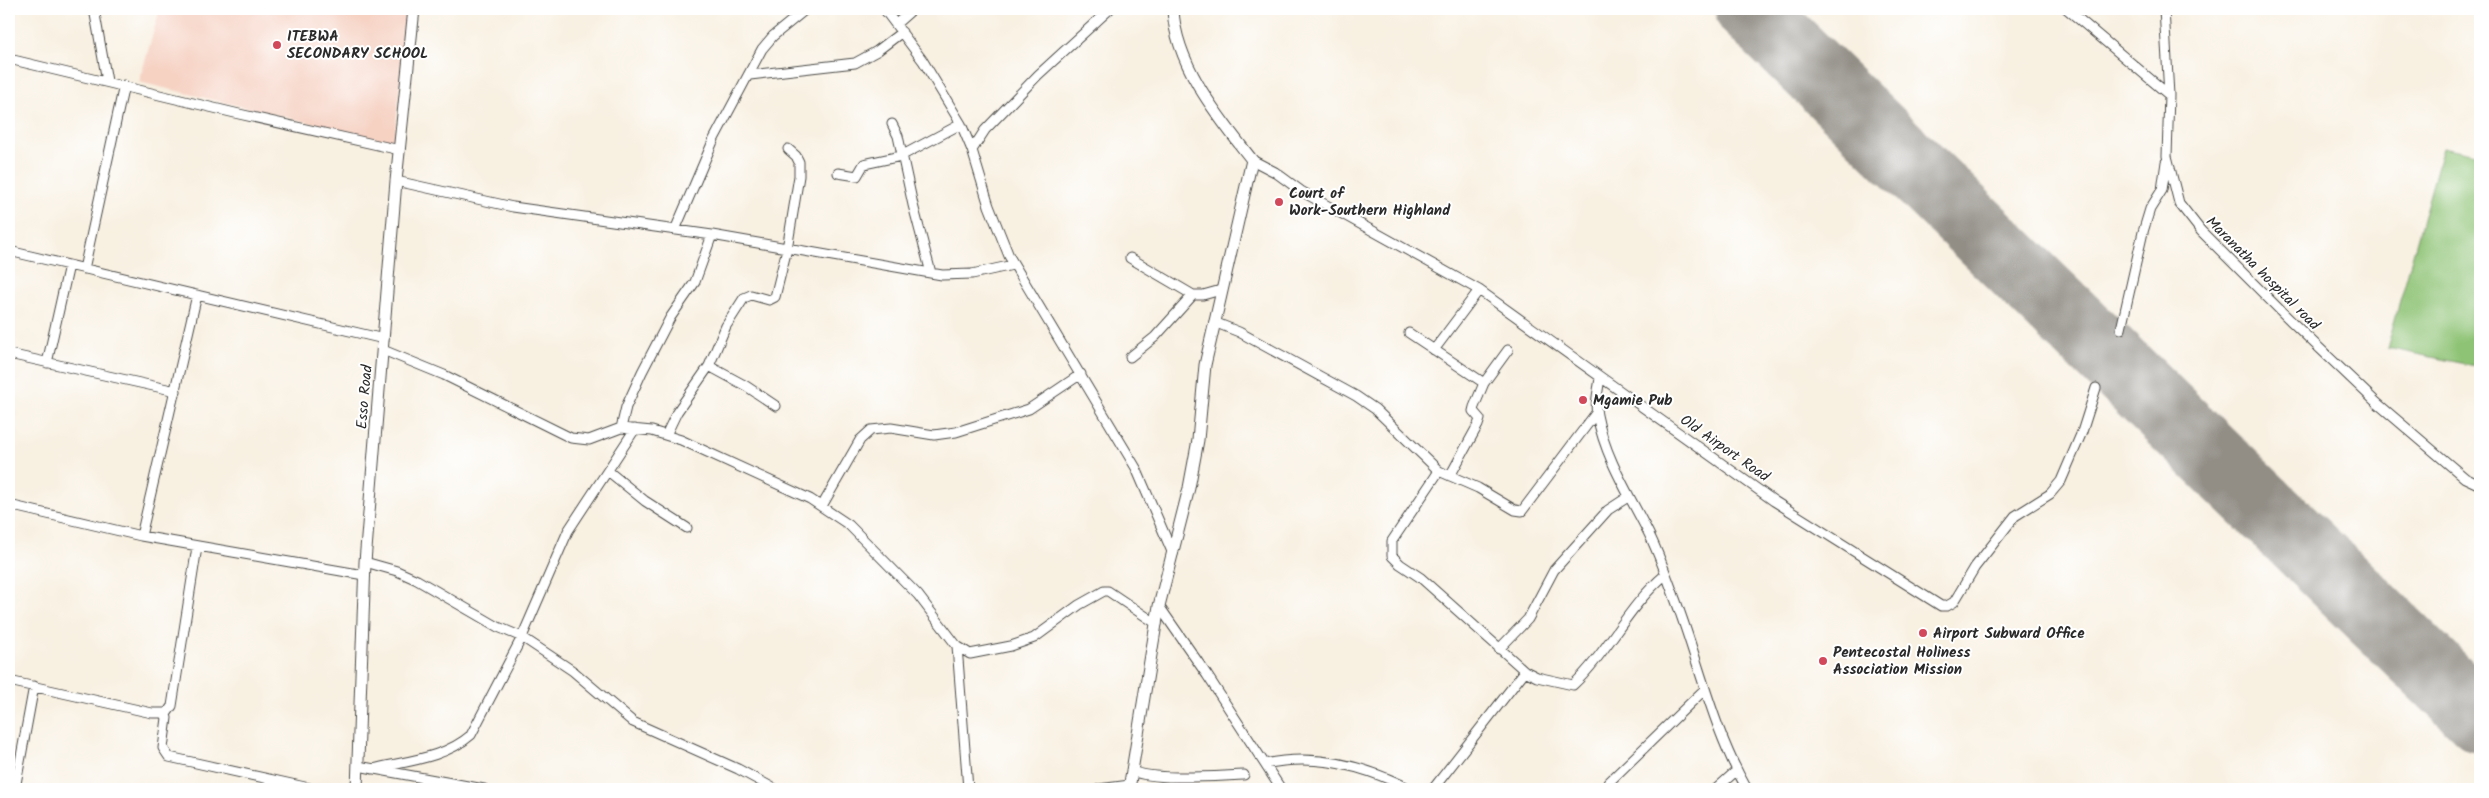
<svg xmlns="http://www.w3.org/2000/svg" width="2489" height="798" viewBox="0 0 2489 798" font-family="Kalam,sans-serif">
  <rect width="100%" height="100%" fill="#fff"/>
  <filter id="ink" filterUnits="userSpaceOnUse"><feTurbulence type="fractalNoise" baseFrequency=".02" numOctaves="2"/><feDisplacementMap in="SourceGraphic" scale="10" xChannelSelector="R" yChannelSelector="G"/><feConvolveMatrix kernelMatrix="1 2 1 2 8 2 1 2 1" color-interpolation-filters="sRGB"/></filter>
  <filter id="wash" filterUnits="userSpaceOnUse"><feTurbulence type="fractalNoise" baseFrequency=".0096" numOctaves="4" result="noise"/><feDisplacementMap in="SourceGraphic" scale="20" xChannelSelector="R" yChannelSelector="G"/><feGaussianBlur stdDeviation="1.12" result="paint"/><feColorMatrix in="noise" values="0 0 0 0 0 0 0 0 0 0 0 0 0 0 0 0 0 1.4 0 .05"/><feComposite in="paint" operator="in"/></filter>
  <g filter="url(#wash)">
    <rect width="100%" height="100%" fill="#f8f0e1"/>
    <!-- built -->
    <path fill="#f6d2c3" d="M 160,9 L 408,9 L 394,143 L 139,82 Z"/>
    <!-- grass -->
    <path fill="#8ec375" stroke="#5c7750" d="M 2443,147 L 2480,155 L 2480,367 L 2387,348 Z"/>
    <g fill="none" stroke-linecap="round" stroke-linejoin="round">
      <!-- runway -->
      <path stroke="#928e86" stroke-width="70" d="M 1750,9 L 2480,717"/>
    </g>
  </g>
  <g filter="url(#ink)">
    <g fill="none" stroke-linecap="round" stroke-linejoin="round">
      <!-- minor casing -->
      <g stroke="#4a4946" stroke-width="11">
        <path id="minor" d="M 94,9 L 107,81
          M 884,9 L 923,61 L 961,124 L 972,150 L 989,206 L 1009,256 L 1136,468 L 1173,554
          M 2067,9 L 2169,95
          M 2164,9 L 2169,95 L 2167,156 L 2179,203 L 2201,231 L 2292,322 L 2377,403 L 2465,478 L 2480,485
          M 896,24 L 913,9
          M 9,59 L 239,114 L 400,150
          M 750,75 L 855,63 L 877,51 L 902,32
          M 892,124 L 898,136 L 913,205 L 931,273
          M 972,150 L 985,130 L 1038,75 L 1110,9
          M 1252,160 L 1275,172 L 1301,191 L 1479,290 L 1774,501 L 1941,606 L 1947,606 L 1954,602 L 1975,567 L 2015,516 L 2050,494 L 2061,481 L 2082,432 L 2096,388
          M 838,173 L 857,176 L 864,164 L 901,156 L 961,124
          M 396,181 L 513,207 L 712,235 L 942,275 L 972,274 L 1013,265
          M 675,230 L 714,139 L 762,49 L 773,36 L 806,9
          M 9,251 L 384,339
          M 1130,258 L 1193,295 L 1203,295 L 1221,290
          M 84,269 L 124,85
          M 1214,322 L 1239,332 L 1356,396 L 1375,409 L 1439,471 L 1392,541 L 1392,556 L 1400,564 L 1421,578 L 1525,671 L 1537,677 L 1573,685 C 1608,652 1628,606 1665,575
          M 2121,329 L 2143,232 L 2150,209 L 2162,190 L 2166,162
          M 1409,333 L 1484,383
          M 383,350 L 444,375 L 571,438 L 589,440 L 621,428 L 652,431 L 681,440 L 810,499 L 849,525 L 918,595 L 957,646 L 970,654 L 1011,646 L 1034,638 L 1079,605 L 1104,591 L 1108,591 L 1157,624
          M 1434,350 L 1479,290
          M 9,354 L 176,391
          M 1130,357 L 1155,337 L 1193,295
          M 47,363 L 69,265
          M 709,366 L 746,386 L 776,406
          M 1600,377 C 1599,389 1594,404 1597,415 C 1605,457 1628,493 1647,530 C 1659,553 1668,580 1677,604 C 1700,666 1714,732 1747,789
          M 621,428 L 626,407 L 642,372 L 670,318 L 695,282 L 712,235
          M 666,435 L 677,412 L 709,366 L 726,326 L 744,298 L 751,295 L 769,300 L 775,297 L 787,249 L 799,176 L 799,162 L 796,156 L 788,149
          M 608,471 L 645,501 L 687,528
          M 1439,471 L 1478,488 L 1515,510 L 1522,511 L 1596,413
          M 1450,476 L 1478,425 L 1480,419 L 1473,411 L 1474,407 L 1484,383 L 1508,350
          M 9,505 L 141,536 L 364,575
          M 822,506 L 860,440 L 871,430 L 891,428 L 934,435 L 956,432 L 1029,409 L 1081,374
          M 141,536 L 197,295
          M 365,562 L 397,571 L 417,580 L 498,627 L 522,637 L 573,671 L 633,722 L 738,769 L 775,789
          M 1159,606 L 1207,675 L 1281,789
          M 957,646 L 968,789
          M 1499,649 L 1528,619 L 1554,570 L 1608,510 L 1628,497
          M 9,681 L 152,713 L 167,713 L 172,706 L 197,547
          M 165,714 L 167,718 L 163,748 L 169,757 L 314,789
          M 1265,764 C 1316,753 1365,766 1410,789
          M 358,766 L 484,789
          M 373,769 C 407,761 445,758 471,735 L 522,637 L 568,531 L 635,429
          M 1132,771 C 1156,781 1216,776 1244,775
          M 1608,783 L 1705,689
          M 15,789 L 34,686
          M 348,789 L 357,784
          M 1099,789 L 1130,785
          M 1433,789 L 1525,671
          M 1716,789 L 1736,771"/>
      </g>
      <!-- tertiary casing -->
      <g stroke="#4a4946" stroke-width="13">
        <path id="tertiary" d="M 357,789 L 365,562 L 396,181 L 414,9
          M 1129,789 L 1159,606 L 1189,488 L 1198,440 L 1205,365 L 1252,160 C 1220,119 1175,65 1173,9"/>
      </g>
      <!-- minor -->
      <use href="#minor" stroke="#fff" stroke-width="9"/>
      <!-- tertiary -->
      <use href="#tertiary" stroke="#fff" stroke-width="11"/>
    </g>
  </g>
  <!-- markers -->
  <g fill="#d1495b" stroke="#fff" stroke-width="2">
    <circle cx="277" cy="45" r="5"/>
    <circle cx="1279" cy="202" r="5"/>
    <circle cx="1583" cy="400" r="5"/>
    <circle cx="1923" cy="633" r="5"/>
    <circle cx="1823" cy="661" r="5"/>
  </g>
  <g text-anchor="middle" stroke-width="4" stroke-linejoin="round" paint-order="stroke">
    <!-- poi labels -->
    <g font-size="15" font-weight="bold" fill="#2b2b2b" stroke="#fff" text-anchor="start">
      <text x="287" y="41">ITEBWA<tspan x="287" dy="17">SECONDARY SCHOOL</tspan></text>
      <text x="1289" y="198">Court of<tspan x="1289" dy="17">Work-Southern Highland</tspan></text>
      <text x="1593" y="405">Mgamie Pub</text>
      <text x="1933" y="638">Airport Subward Office</text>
      <text x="1833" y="657">Pentecostal Holiness<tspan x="1833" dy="17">Association Mission</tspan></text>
    </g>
    <!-- street labels -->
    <g font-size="15" fill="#2b2b2b" stroke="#fff">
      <text transform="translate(2263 273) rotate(45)" y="5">Maranatha hospital road</text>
      <text transform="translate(364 397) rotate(-85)" y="5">Esso Road</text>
      <text transform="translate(1725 448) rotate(35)" y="5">Old Airport Road</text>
    </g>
  </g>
  <!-- margin -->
  <rect width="2489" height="798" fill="none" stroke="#fff" stroke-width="30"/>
</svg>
